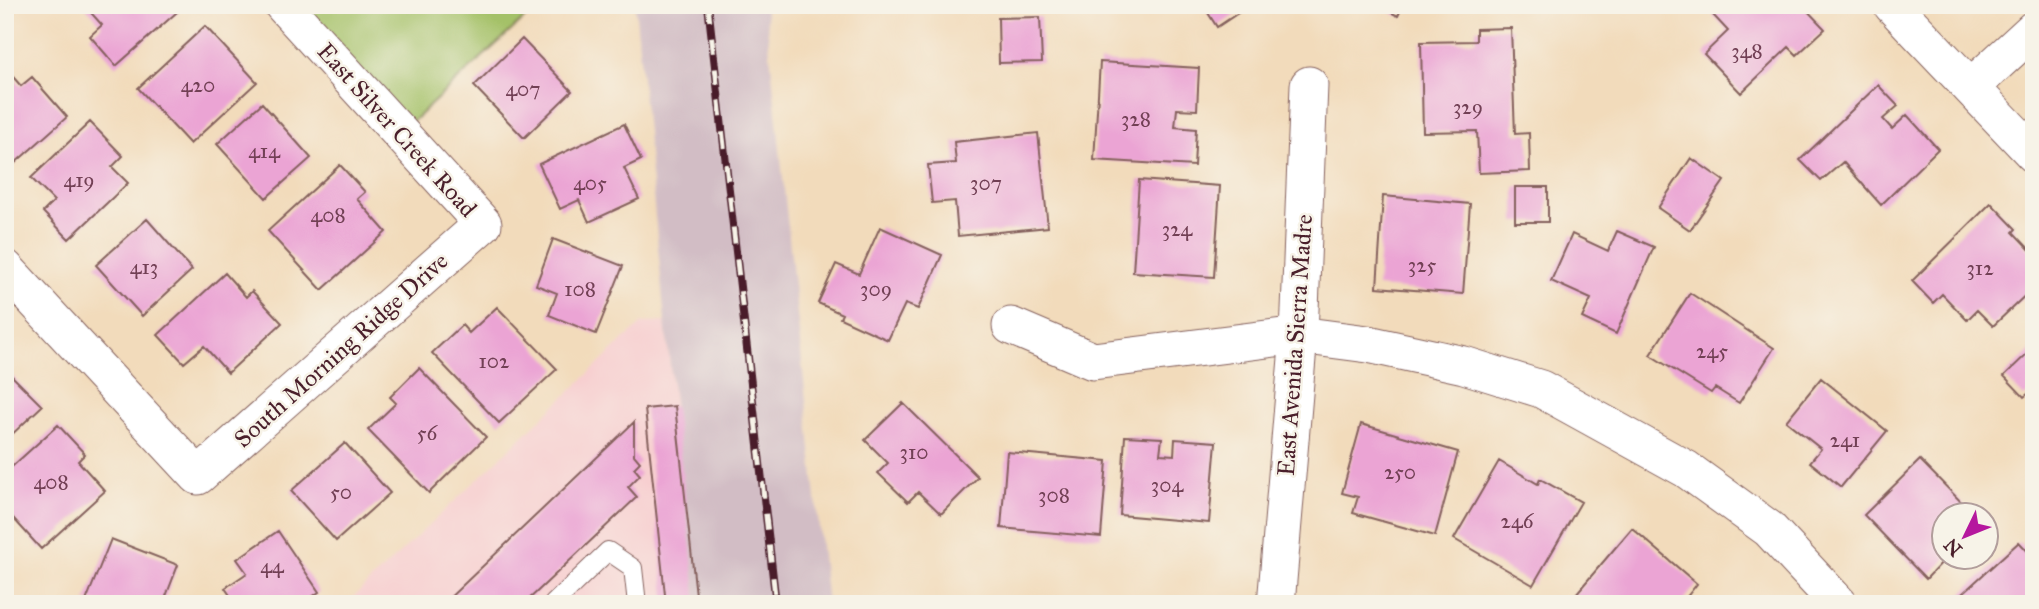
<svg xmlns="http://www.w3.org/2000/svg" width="2039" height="609" viewBox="0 0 2039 609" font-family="'IM FELL Great Primer',serif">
  <rect width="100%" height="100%" fill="#f7f3e8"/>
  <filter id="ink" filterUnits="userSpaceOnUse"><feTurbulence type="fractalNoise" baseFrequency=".0143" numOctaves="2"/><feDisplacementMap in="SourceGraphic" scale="14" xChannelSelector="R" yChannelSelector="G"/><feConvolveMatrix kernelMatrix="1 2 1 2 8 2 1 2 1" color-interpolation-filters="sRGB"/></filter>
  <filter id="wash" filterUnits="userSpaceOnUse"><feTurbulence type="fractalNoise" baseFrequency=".00686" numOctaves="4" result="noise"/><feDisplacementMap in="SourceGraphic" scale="28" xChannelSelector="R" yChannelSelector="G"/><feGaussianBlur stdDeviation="1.57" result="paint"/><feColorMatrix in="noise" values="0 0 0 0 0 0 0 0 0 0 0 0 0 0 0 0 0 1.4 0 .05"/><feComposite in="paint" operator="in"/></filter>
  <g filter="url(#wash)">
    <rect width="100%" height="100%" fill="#f2dbbb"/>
    <!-- built -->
    <path fill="#f7cfd0" d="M 665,322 L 697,604 L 346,604 L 642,323 Z"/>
    <!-- industrial -->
    <path fill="#d2bdc5" d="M 635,5 L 765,5 L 827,604 L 697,604 L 665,321 Z"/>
    <!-- green -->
    <path fill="#a4c168" stroke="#77704a" stroke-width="2" d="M 283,5 L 539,5 L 401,132 Z"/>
    <g id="blocks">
      <!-- building -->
      <path fill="#eba4d4" d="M 84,5 L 185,5 L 116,66 L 90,36 L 102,25 Z
        M 1203,5 L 1250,5 L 1217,27 Z
        M 1377,5 L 1403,5 L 1398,16 Z
        M 1724,5 L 1802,5 L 1825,29 L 1797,55 L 1789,47 L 1741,93 L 1704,54 L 1728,31 L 1713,15 Z
        M 1040,17 L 1042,62 L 999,63 L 998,18 Z
        M 205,26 L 257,82 L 190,144 L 138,88 Z
        M 1511,28 L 1515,134 L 1529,133 L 1530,171 L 1479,173 L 1477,131 L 1423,132 L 1421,42 L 1476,41 L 1476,29 Z
        M 522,39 L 572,91 L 524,138 L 474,86 Z
        M 1100,62 L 1199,68 L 1197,110 L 1177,109 L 1175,127 L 1196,129 L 1194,166 L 1094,160 Z
        M 7,70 L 21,86 L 32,77 L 67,117 L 5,172 Z
        M 1878,85 L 1898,106 L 1883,119 L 1892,129 L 1907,115 L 1938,149 L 1881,205 L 1843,162 L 1821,181 L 1800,160 Z
        M 262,103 L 311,158 L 266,198 L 217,144 Z
        M 90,122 L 123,156 L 112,167 L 128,183 L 69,239 L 43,212 L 54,201 L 31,178 Z
        M 624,124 L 641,160 L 624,168 L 639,199 L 589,222 L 579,200 L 560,209 L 539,164 Z
        M 1038,133 L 1048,227 L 958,236 L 955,201 L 932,203 L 928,165 L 956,163 L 954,142 Z
        M 1691,158 L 1724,181 L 1690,230 L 1658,208 Z
        M 340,165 L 365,192 L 357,199 L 386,232 L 322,290 L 268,231 Z
        M 1139,180 L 1220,186 L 1214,277 L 1133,272 Z
        M 1515,187 L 1548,187 L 1548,222 L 1515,222 Z
        M 1383,196 L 1470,204 L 1463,294 L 1377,287 Z
        M 1991,203 L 2016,229 L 2013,232 L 2034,254 L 2034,287 L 1993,326 L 1977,310 L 1967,320 L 1942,294 L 1933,303 L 1912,281 Z
        M 147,219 L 192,270 L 142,316 L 96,265 Z
        M 880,227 L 942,255 L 918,309 L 905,304 L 888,340 L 840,318 L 842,314 L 818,303 L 836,264 L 859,274 Z
        M 1617,231 L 1654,247 L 1616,334 L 1582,318 L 1591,299 L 1551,281 L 1572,234 L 1608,251 Z
        M 553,239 L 623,266 L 596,334 L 549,315 L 557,293 L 536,285 Z
        M 225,273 L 246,297 L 252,291 L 282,323 L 228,373 L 204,346 L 184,363 L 158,335 Z
        M 1690,293 L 1774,348 L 1739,403 L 1715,388 L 1711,393 L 1650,355 Z
        M 497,307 L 557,369 L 499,423 L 432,353 L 462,325 L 469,333 Z
        M 2034,347 L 2034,389 L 2024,397 L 2004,376 Z
        M 419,368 L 486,437 L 429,493 L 368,430 L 396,403 L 390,397 Z
        M 8,372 L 42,406 L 5,441 L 5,375 Z
        M 1821,378 L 1887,431 L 1841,487 L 1810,462 L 1821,449 L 1786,421 Z
        M 903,403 L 978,477 L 941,514 L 918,492 L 908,502 L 878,473 L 888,463 L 865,440 Z
        M 675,406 L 697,604 L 666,604 L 645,409 Z
        M 634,422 L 634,455 L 640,462 L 634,468 L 640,475 L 628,487 L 637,497 L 524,604 L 443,604 Z
        M 1361,424 L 1458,452 L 1435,536 L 1353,513 L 1358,497 L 1342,493 Z
        M 58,425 L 85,454 L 78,461 L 105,491 L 41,549 L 5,509 L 5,473 Z
        M 1125,436 L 1162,438 L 1160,454 L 1174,455 L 1175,439 L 1216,442 L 1209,523 L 1120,515 Z
        M 345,443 L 390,493 L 336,541 L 291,491 Z
        M 1007,452 L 1107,461 L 1101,537 L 1001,528 Z
        M 1920,460 L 1973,514 L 1944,514 L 1944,556 L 1948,556 L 1926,579 L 1864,515 Z
        M 1499,461 L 1538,484 L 1540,479 L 1581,502 L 1533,585 L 1454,539 Z
        M 1632,528 L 1697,584 L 1681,604 L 1573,604 L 1570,601 Z
        M 278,531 L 319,592 L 302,604 L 236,604 L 225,588 L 247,573 L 237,559 Z
        M 111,539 L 178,565 L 163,604 L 86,601 Z
        M 2019,542 L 2034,558 L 2034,604 L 1951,604 Z"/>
    </g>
  </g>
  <g filter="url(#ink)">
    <use href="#blocks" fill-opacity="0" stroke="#85615d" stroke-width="2"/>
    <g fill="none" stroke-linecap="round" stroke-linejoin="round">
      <!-- service casing -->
      <g stroke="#85615d" stroke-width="20">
        <path id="service" d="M 553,604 L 608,551 L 633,568 L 637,604"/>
      </g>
      <!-- minor casing -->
      <g stroke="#85615d" stroke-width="39">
        <path id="minor" d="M 1892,5 L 2034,154
          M 1971,87 L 2034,29
          M 5,268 L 198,476 L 483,224 L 283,5
          M 1011,326 L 1093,361 L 1299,335 L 1368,344 L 1464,365 L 1541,389 L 1686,469 L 1769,529 L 1839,604
          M 1276,604 L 1299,335 L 1309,85"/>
      </g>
      <!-- service -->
      <use href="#service" stroke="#fff" stroke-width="18"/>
      <!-- minor -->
      <use href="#minor" stroke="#fff" stroke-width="37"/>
      <!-- rail casing -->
      <g stroke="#4a1f2b" stroke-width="8">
        <path id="rail" d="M 708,5 L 776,604"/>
      </g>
      <!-- rail -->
      <use href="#rail" stroke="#f7f3e8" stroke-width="5" stroke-dasharray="16" stroke-linecap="butt"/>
    </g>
  </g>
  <g text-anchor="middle" stroke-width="5" stroke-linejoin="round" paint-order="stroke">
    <!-- number labels -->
    <g font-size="21" fill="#724055">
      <text x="1747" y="58">348</text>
      <text x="198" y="92">420</text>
      <text x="523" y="96">407</text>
      <text x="1468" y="114">329</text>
      <text x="1136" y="126">328</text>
      <text x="264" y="158">414</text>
      <text x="79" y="187">419</text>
      <text x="590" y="190">405</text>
      <text x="986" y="190">307</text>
      <text x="328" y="222">408</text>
      <text x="1177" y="236">324</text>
      <text x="1422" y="272">325</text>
      <text x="144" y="274">413</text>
      <text x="1980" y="275">312</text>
      <text x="580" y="296">108</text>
      <text x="876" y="296">309</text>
      <text x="1712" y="358">245</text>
      <text x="494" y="368">102</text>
      <text x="427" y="440">56</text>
      <text x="1845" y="447">241</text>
      <text x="914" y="459">310</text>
      <text x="1400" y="479">250</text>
      <text x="51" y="489">408</text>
      <text x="1167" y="492">304</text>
      <text x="341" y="499">50</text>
      <text x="1054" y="502">308</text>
      <text x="1517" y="528">246</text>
      <text x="272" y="573">44</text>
    </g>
    <!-- street labels -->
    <g font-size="24" fill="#4a1f2b" stroke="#f7f3e8">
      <text transform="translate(397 130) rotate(48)" y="8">East Silver Creek Road</text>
      <text transform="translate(1295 345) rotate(-86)" y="8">East Avenida Sierra Madre</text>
      <text transform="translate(341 350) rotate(-42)" y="8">South Morning Ridge Drive</text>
    </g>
  </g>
  <!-- margin -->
  <rect width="2039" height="609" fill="none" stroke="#f7f3e8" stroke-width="28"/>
  <!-- north arrow -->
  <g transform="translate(1965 536) rotate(227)"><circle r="33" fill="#f7f3e8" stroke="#b29e9c" stroke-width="2"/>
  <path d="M0-5L12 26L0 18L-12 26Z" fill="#b5179e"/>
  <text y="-10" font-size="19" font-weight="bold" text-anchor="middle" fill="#4a1f2b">N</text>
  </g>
</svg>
